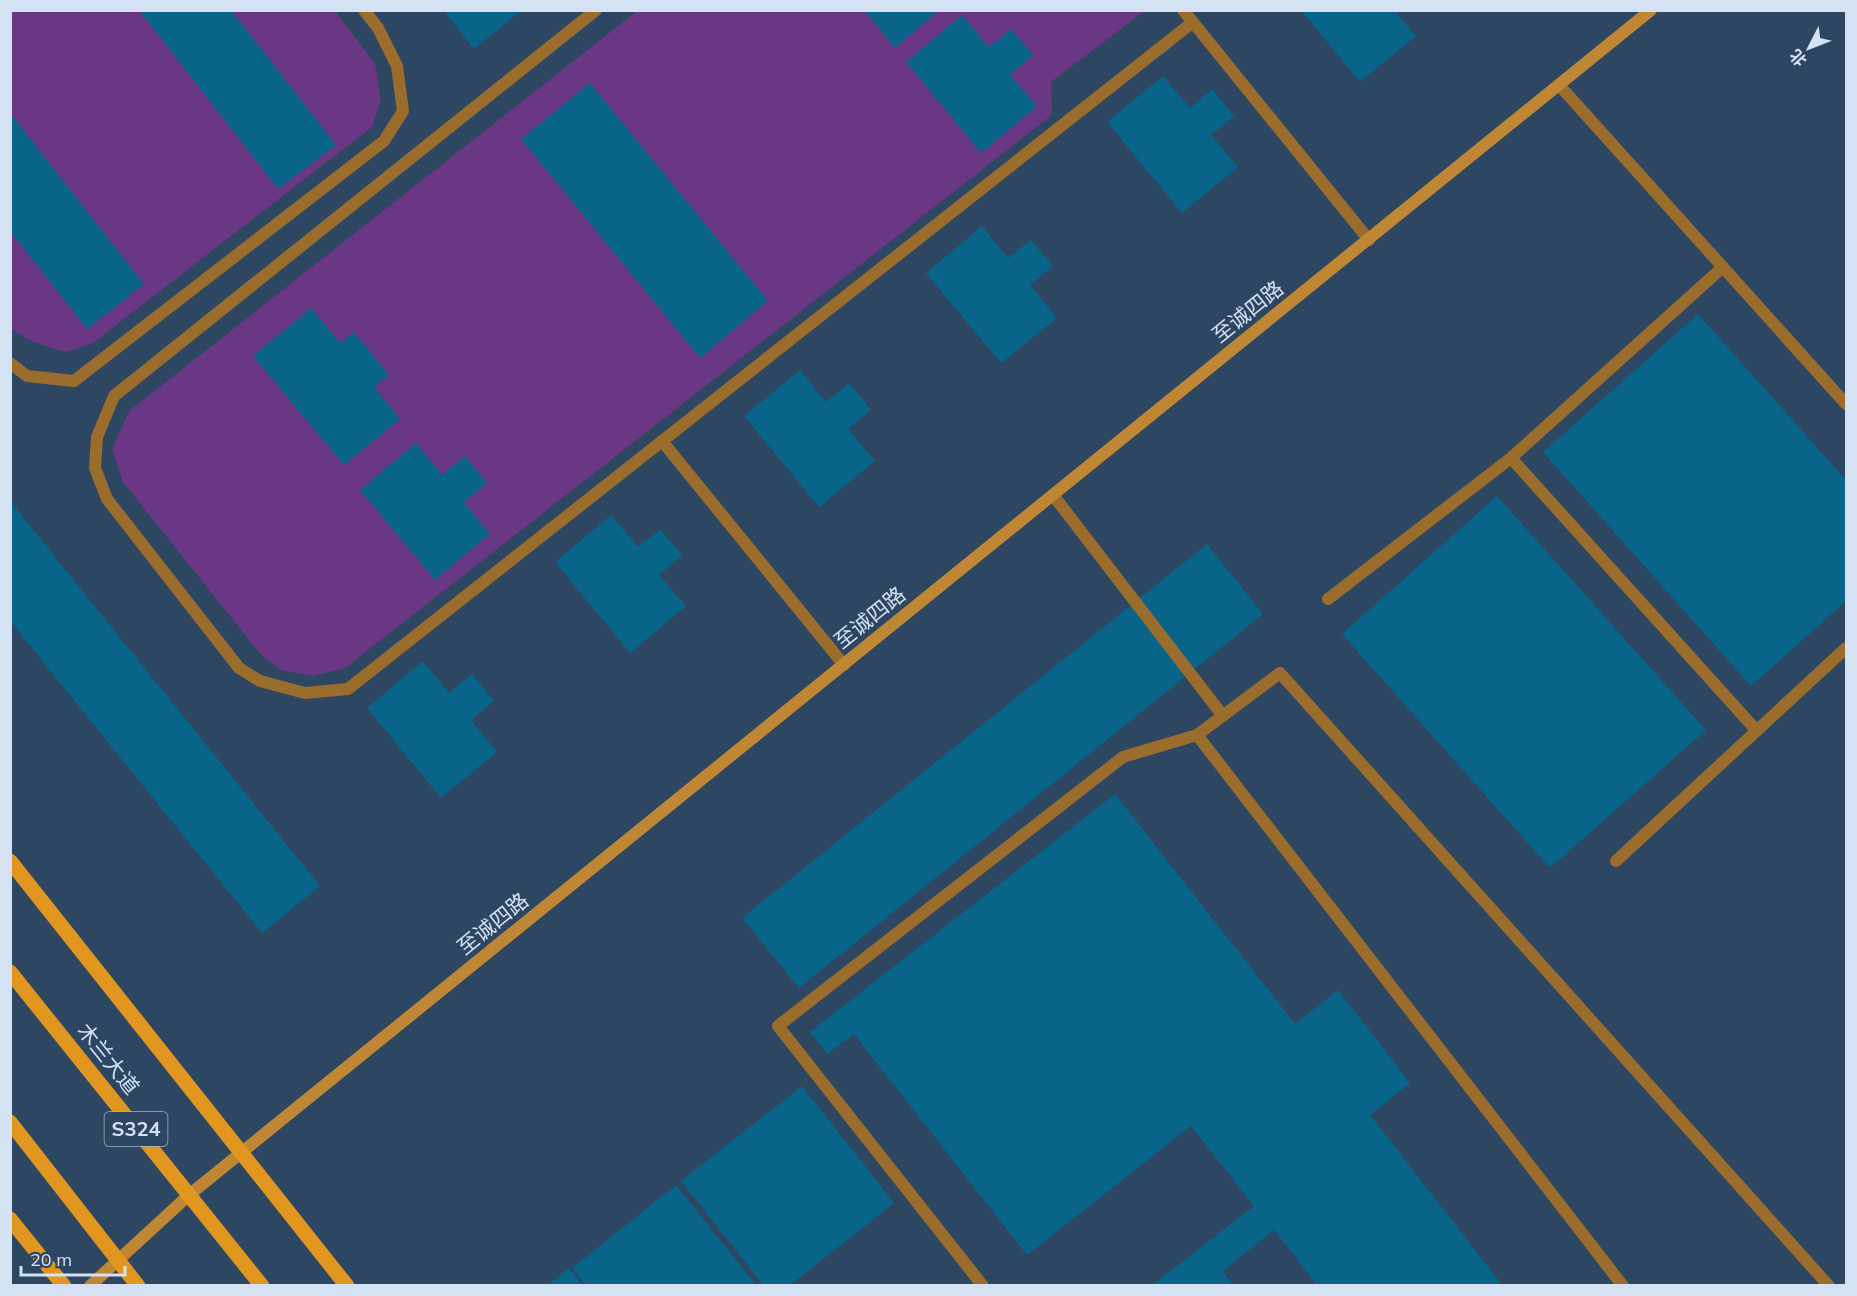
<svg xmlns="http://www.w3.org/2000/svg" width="1857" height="1296" viewBox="0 0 1857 1296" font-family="Mulish,'Noto Sans SC',sans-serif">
  <rect width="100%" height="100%" fill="#2d4662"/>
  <!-- green -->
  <path fill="#693783" d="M 10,11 L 335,11 L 375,64 L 381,100 L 372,127 L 93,343 L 66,352 L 33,342 L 11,329 Z
    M 637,11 L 1145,11 L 1051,82 L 1052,115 L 345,668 L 313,676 L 281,670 L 262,656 L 123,482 L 112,449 L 129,411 Z"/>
  <!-- building -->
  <path fill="#086488" d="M 139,10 L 231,10 L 336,145 L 278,189 Z
    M 443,10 L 522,10 L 474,49 Z
    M 864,10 L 939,10 L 895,48 Z
    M 1301,10 L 1394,10 L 1416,36 L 1360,82 Z
    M 962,15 L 989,47 L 1011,29 L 1033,55 L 1010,75 L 1037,106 L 981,153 L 906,62 Z
    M 1163,76 L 1190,108 L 1212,89 L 1234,116 L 1211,135 L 1238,167 L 1182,213 L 1107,122 Z
    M 590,83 L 768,301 L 700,358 L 521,139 Z
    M 10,113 L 144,284 L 87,329 L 10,231 Z
    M 982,226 L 1008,258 L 1031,240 L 1053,266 L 1030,285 L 1057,318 L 1001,363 L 926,273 Z
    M 311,308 L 340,343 L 354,332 L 389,375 L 374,387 L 400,419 L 344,465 L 253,356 Z
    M 1698,314 L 1846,480 L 1846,601 L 1751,686 L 1543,452 Z
    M 800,370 L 826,402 L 849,383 L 871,410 L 848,429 L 875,461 L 819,507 L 744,416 Z
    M 416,443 L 442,475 L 465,456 L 487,483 L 464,502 L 490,534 L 435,580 L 360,490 Z
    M 1497,496 L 1706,730 L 1550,868 L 1342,634 Z
    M 10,501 L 320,886 L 262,933 L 10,621 Z
    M 611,515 L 638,547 L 660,529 L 682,555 L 659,575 L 686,606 L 630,653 L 555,562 Z
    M 1207,544 L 1263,614 L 799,988 L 742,918 Z
    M 423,661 L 449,693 L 472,674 L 494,701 L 471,720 L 497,752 L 441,798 L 367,708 Z
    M 1115,794 L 1295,1024 L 1338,990 L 1410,1083 L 1370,1115 L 1503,1286 L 1318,1286 L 1274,1230 L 1223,1271 L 1234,1286 L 1151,1286 L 1254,1206 L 1191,1126 L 1027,1255 L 854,1034 L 827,1054 L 810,1032 Z
    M 802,1086 L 894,1203 L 789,1286 L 764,1286 L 681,1181 Z
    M 676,1185 L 757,1286 L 586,1286 L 572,1268 Z
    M 569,1268 L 583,1286 L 547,1286 Z"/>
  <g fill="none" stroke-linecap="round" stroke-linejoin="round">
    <!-- service -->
    <path stroke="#9a6d2d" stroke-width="12" d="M 596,10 L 114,396 L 97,437 L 95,468 L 107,499 L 239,668 L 260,681 L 305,693 L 348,689 L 1193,22
      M 1183,10 L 1369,240
      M 1559,85 L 1846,404
      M 1723,267 L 1511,458 L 1757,731
      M 10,363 L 27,376 L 74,381 L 384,141 L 403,111 L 397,66 L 378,28 L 364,10
      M 662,441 L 844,665
      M 1053,495 L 1223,716
      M 1328,599 L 1511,458
      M 1197,735 L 1623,1286
      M 1616,861 L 1846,648
      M 983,1286 L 778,1026 L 1123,757 L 1197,735 L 1280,673 L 1829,1286"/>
    <!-- secondary -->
    <path stroke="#bf8634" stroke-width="12" d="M 90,1286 L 189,1195 L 1651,10"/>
    <!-- primary -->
    <path stroke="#e0961f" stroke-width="15" d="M 10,861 L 347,1286
      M 10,972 L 262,1286
      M 10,1122 L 138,1286
      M 10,1219 L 64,1286"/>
  </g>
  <g text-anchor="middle" stroke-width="6" stroke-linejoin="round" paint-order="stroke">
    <!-- shield labels -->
    <rect fill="#2d4662" stroke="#a2b3c8" stroke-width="1.5" x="104.5" y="1112" width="63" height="34" rx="4.5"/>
    <g font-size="20" font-weight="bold" fill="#d4e2f4">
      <text x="136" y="1136">S324</text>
    </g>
    <!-- street labels -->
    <g font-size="21" fill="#d4e2f4" stroke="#2d4662">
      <text transform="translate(1248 312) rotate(-39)" y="7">至诚四路</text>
      <text transform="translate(870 618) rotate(-39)" y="7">至诚四路</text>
      <text transform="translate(493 924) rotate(-39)" y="7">至诚四路</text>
      <text transform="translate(108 1059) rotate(51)" y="7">木兰大道</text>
    </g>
  </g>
  <!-- border -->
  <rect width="1857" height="1296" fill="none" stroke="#d4e2f4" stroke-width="24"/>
  <!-- north arrow -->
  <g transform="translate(1809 48) rotate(228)" stroke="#2d4662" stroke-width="4.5" paint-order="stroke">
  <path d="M0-4.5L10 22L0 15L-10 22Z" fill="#d4e2f4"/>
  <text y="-9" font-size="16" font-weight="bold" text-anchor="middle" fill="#d4e2f4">北</text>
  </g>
  <!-- scale -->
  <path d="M21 1266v9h104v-9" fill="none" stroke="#d4e2f4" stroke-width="3"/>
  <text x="30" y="1266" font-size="18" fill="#d4e2f4" stroke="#2d4662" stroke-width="4.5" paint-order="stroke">20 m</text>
</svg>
